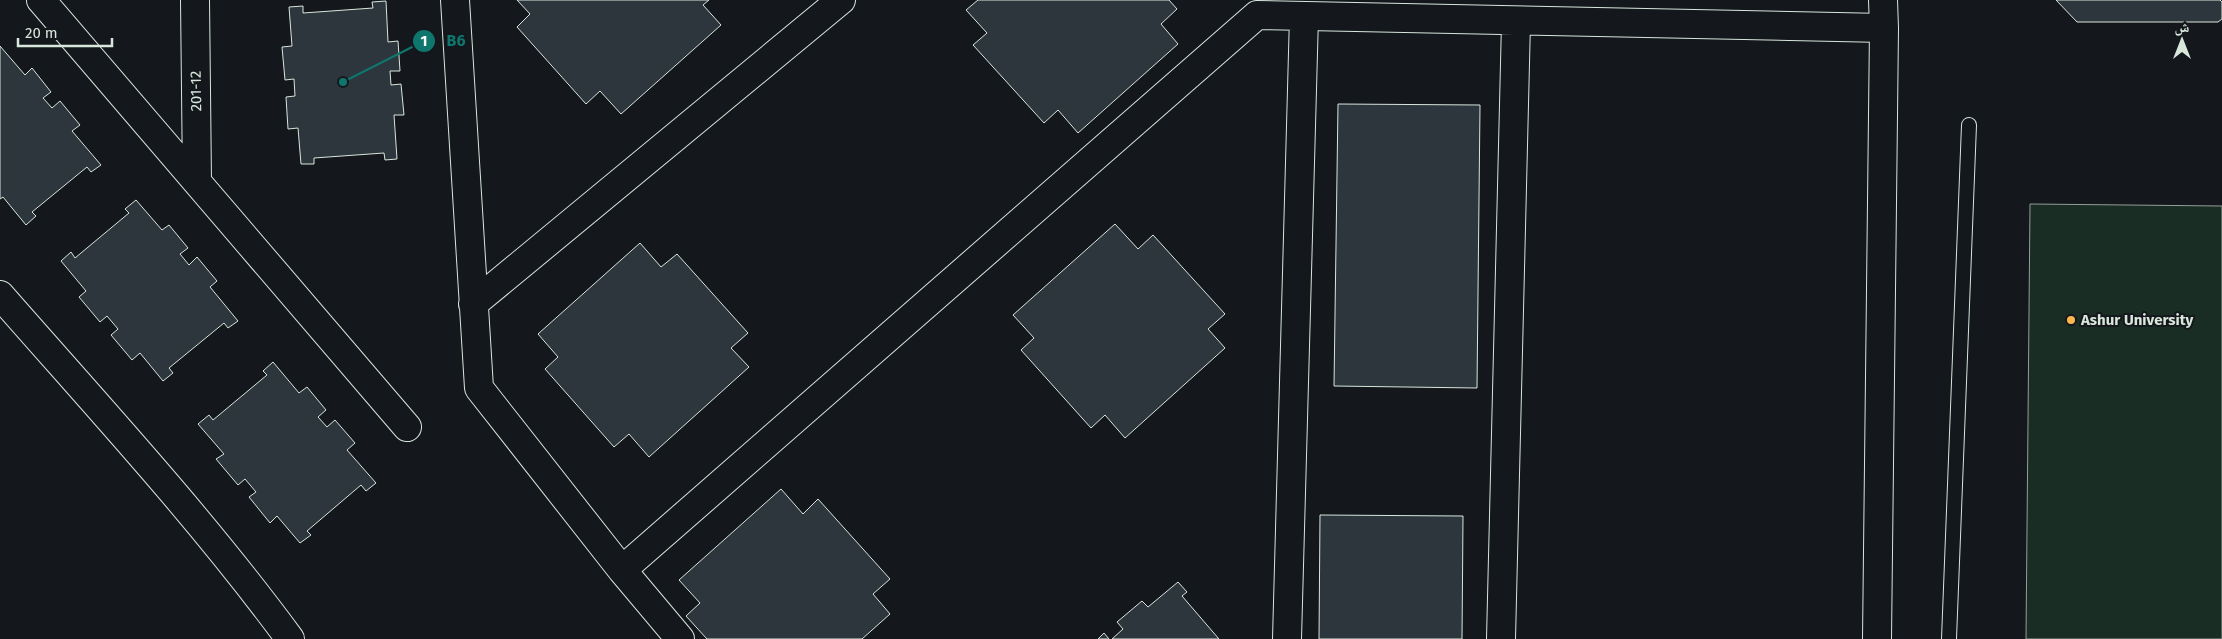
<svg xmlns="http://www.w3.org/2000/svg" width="2222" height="639" viewBox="0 0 2222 639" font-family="'Fira Sans','Noto Naskh Arabic',sans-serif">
  <rect width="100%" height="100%" fill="#14181c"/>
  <!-- pitch -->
  <path fill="#1a2d24" stroke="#939e99" d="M 2030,204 L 2222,206 L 2222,639 L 2026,639 Z"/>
  <!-- building -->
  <path fill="#2c363c" stroke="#d8e6dc" d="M 517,0 L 709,0 L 703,5 L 721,25 L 621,114 L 600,91 L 586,104 L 517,27 L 530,14 Z
    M 978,0 L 1169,0 L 1177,9 L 1161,24 L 1178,44 L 1078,133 L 1058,110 L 1044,123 L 973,45 L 987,33 L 966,10 Z
    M 2056,0 L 2220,0 L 2222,2 L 2222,19 L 2218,22 L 2077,22 Z
    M 386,1 L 388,42 L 398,41 L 400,71 L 390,71 L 391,85 L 401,84 L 404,115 L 394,115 L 397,159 L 385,160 L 384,153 L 314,158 L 314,164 L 301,164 L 298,128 L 288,129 L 286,97 L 295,96 L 294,79 L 285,80 L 282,47 L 292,46 L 289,7 L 303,6 L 303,13 L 373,8 L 372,2 Z
    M 0,46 L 25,75 L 32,68 L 51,92 L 43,98 L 52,108 L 60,101 L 80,125 L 72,131 L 101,165 L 91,172 L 87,167 L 32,212 L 36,216 L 26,225 L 3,197 L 0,199 Z
    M 1338,104 L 1480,105 L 1477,388 L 1334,386 Z
    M 136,200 L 162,230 L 169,225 L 188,248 L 180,254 L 189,265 L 197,257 L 217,281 L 210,287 L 238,321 L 228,328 L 224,323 L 169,368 L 173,373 L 163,381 L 140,353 L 132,360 L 111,335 L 118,329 L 107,316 L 100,322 L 79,297 L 86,291 L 61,261 L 71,252 L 75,258 L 129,213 L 125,209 Z
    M 1115,224 L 1138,249 L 1153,235 L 1225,314 L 1208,329 L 1225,348 L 1125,438 L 1105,415 L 1091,428 L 1021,350 L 1034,338 L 1013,315 Z
    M 640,243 L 661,267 L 677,254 L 748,333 L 731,348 L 749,367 L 649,457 L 629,434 L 614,447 L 545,369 L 558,357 L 538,334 Z
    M 273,362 L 299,393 L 307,387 L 326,410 L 318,417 L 327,427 L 335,420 L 355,443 L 347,450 L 376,483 L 366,491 L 361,485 L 307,531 L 311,535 L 300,543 L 277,516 L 270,523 L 249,497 L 256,492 L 245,479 L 238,485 L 216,459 L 224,454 L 198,424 L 209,415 L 213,420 L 267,375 L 263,371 Z
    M 781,489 L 803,514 L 818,499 L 890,579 L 873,594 L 890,614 L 862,639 L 707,639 L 686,616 L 700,603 L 679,580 Z
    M 1320,515 L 1463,516 L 1462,639 L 1319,639 Z
    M 1178,582 L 1187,592 L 1182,596 L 1219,639 L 1112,639 L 1123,629 L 1117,622 L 1142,601 L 1148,607 Z
    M 1104,633 L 1109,639 L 1098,639 Z"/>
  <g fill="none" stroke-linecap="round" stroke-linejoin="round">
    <!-- lane casing -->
    <g stroke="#d8e6dc" stroke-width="16">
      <path id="lane" d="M 1949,639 L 1969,125"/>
    </g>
    <!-- street casing -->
    <g stroke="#d8e6dc" stroke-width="30">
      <path id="street" d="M 41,0 L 407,427
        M 195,0 L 197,181
        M 455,0 L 479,388 L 622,570 L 680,639
        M 0,295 C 99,408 201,518 290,639
        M 473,304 L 841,0
        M 622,570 L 1257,15 L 1884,28
        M 1287,639 L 1304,16
        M 1501,639 L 1516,22
        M 1877,639 L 1884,28 L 1883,0"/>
    </g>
    <!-- lane -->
    <use href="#lane" stroke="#14181c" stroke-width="14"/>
    <!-- street -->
    <use href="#street" stroke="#14181c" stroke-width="28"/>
  </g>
  <!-- markers -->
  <circle fill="#ffb74d" stroke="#14181c" stroke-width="2" cx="2071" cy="320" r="5"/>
  <g text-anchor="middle" stroke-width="4" stroke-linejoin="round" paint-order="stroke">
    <!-- street labels -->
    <g font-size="15" fill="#d8e6dc" stroke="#14181c">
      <text transform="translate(196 91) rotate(-91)" y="5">201-12</text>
    </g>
    <!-- poi labels -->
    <g font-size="15" font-weight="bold" fill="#d8e6dc" stroke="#14181c" text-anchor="start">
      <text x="2081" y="325">Ashur University</text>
    </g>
  </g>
  <!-- callouts -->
  <path fill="none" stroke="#0f766e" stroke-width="2" d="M343 82L424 41"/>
  <g fill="#0f766e" stroke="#14181c" stroke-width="2">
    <circle cx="343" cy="82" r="5"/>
    <circle cx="424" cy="41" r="12"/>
  </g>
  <g font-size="15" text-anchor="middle" font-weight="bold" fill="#fff">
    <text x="424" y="46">1</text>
  </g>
  <g font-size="16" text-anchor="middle" font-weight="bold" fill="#0f766e" stroke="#14181c" stroke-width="4" stroke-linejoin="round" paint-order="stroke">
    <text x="456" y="46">B6</text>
  </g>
  <!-- north arrow -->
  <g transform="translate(2182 40)" stroke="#14181c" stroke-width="4" paint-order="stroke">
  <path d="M0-4L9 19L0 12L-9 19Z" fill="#d8e6dc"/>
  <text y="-8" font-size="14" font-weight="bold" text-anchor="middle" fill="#d8e6dc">ش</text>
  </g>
  <!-- scale -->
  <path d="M18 38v8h94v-8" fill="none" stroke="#d8e6dc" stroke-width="2.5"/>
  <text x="25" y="38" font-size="15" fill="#d8e6dc" stroke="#14181c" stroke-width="4" paint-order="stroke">20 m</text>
</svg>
